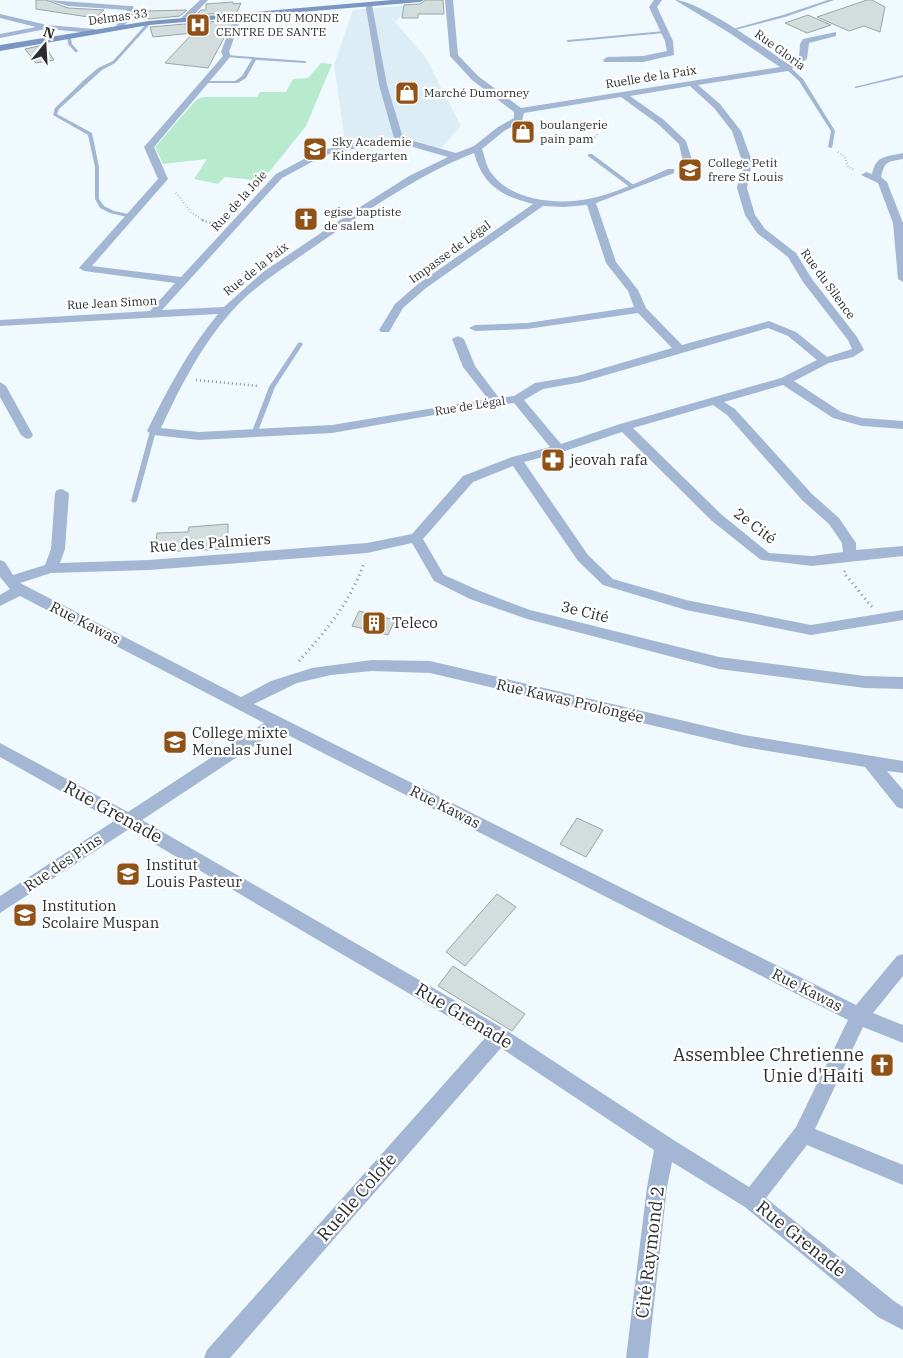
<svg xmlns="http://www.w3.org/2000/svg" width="903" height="1358" viewBox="0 0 903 1358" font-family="'IBM Plex Serif',serif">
  <rect width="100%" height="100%" fill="#f0f9fd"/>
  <!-- built -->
  <path fill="#dcedf5" d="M 411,5 L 395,22 L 426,58 L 461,126 L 441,148 L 407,139 L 345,141 L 334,65 L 353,10 Z"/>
  <!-- green -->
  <path fill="#b8ebcd" d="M 321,63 L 332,64 L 306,126 L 262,181 L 225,177 L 218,184 L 194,179 L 207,159 L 163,164 L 155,147 L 196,100 L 203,97 L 257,97 L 260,92 L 286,92 L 293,79 L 308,78 Z"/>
  <!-- building -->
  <path fill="#d3dddd" stroke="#9ba5a4" d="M 36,0 L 46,0 L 68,8 L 104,10 L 95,18 L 36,9 Z
    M 426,0 L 443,0 L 444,14 L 418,14 L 418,18 L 402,18 L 404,5 L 420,4 Z
    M 867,0 L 872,0 L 885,7 L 880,32 L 864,26 L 849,31 L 817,17 Z
    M 233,2 L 233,4 L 241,3 L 237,12 L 196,15 L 201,10 L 206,10 L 206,4 Z
    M 187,10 L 180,16 L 148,19 L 146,11 Z
    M 808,15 L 831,25 L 807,33 L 785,23 Z
    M 231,20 L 225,36 L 208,68 L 165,63 L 193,33 L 153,37 L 150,27 Z
    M 44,45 L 54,60 L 36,63 L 25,49 Z
    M 228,524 L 228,549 L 155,552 L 157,533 L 188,532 L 189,527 Z
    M 359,611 L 395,620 L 388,635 L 352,626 Z
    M 577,818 L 603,830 L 586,857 L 560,844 Z
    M 497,894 L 516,907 L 465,966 L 446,952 Z
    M 453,966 L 525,1014 L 512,1031 L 438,986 Z"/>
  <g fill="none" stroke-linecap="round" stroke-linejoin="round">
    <!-- path-far2 -->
    <path stroke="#888f91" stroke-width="2" stroke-dasharray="0.5 2.5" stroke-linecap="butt" d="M 586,145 L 598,134
      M 838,152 L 845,157 L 848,167 L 854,170
      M 176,193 L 191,212 L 204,221"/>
    <!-- path-far1 -->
    <path stroke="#888f91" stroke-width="2.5" stroke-dasharray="1 3" stroke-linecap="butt" d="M 202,220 L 216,225
      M 196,380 L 259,386"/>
    <!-- path -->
    <path stroke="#888f91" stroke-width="3" stroke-dasharray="1 4" stroke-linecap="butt" d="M 845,571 L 844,573 L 872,607
      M 299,661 C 326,631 351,601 364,563"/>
    <!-- lane -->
    <path fill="#a3b7d4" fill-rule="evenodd" d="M 828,0 L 834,0 L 785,17 L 731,31 L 729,30 L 783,15 Z
      M 148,22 L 151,23 L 115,63 L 102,70 L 59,109 L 57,114 L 92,133 L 99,167 L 99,199 L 104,206 L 114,211 L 133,215 L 133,217 L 131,218 L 110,213 L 100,208 L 95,199 L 95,167 L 88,135 L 53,115 L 55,108 L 84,80 L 98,68 L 113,61 Z
      M 664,31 L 665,31 L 665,33 L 568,42 L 566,41 L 568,40 Z
      M 67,34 L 70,35 L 72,44 L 78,51 L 77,52 L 75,52 L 68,44 Z
      M 226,55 L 305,61 L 307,62 L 305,63 L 256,60 L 246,78 L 238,83 L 202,83 L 202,82 L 204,81 L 235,81 L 242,76 L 252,59 L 227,57 L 225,56 Z
      M 786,67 L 790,67 L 803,79 L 835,131 L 832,148 L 828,147 L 831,131 L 799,81 L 786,69 Z
      M 903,75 L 903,77 L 856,88 L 854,87 Z
      M 588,154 L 592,154 L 635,186 L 635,188 L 631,188 L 588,156 Z
      M 300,342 L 303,344 L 275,387 L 257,434 L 256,435 L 252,435 L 251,434 L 269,387 L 298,343 Z
      M 153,429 L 156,431 L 137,501 L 134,503 L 131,501 L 150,431 Z"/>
    <!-- street -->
    <path fill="#a3b7d4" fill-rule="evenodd" d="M 48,0 L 130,6 L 133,6 L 135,12 L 122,29 L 119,29 L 115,27 L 127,10 L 68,6 Z
      M 200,0 L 208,0 L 187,22 L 181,22 L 181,18 Z
      M 445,0 L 453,0 L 458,55 L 478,76 L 521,108 L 780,67 L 728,32 L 675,0 C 698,0 766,49 788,64 L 799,58 L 800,44 L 803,39 L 836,32 L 836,36 L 809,43 L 807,59 L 788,71 L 698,85 L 720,104 L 741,131 L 752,161 L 747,188 L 755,215 L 765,229 L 796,253 L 812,279 L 857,337 L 864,350 L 853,357 L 829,363 L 794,381 L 841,412 L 862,418 L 903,421 L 903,429 L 862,426 L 833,418 L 783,385 L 724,402 L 735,409 L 812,494 L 839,518 L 856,543 L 856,550 L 903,546 L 903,556 L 812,566 L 761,560 L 712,521 L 622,432 L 562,452 L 524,462 L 588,555 L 613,579 L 686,600 L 811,625 L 903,610 L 903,620 L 811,635 L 686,610 L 603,585 L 578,561 L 513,466 L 473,482 L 423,539 L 444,575 L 480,591 L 530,610 L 719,657 L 865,676 L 903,677 L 903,689 L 865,688 L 719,669 L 527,619 L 470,599 L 434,581 L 412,543 L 367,553 L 149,570 L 51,573 L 20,583 L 241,697 L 271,681 L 312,668 L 372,660 L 430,661 L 744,735 L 903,761 L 903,773 L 887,771 L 903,790 L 903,809 L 897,807 L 865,767 L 744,747 L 430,673 L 372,671 L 331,675 L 297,683 L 254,704 L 856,1005 L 897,956 L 903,954 L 903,976 L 873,1013 L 903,1025 L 903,1043 L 863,1027 L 815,1129 L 903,1165 L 903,1185 L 807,1145 L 766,1198 L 894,1301 L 903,1307 L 903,1330 L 878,1317 L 745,1207 L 672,1162 L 667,1187 L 648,1358 L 626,1358 L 647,1187 L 654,1150 L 501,1048 L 230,1358 L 204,1358 L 207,1350 L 485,1038 L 129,829 L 0,913 L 0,896 L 114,821 L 0,757 L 0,743 L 128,812 L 264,723 L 20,596 L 0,606 L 0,595 L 10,589 L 0,577 L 0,560 L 5,562 L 13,575 L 45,565 L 51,549 L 55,493 L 57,490 L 62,489 L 69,493 L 65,549 L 60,563 L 149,560 L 367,543 L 412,534 L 463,476 L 512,457 L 550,447 L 514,403 L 445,413 L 332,433 L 199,440 L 153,435 L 147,431 C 167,390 189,349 218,314 L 0,326 L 0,320 L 150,311 L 175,283 L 84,271 L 79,268 L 158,179 L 144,147 L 223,56 L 221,52 L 235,14 L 242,16 L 229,52 L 231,56 L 154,147 L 168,179 L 92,266 L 181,277 L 276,174 L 319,151 L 367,140 L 394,138 L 379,85 L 365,3 L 372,5 L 387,85 L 403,138 L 456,153 L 474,146 L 498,127 L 514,118 L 514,112 L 472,80 L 450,56 ZM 690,86 L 714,108 L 732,131 L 742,161 L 737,188 L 745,215 L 757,233 L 788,257 L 803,282 L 848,340 L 852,349 L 827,357 L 796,332 L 769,321 L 682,345 L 646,308 L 638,290 L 616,262 L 596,203 L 674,173 L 674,169 L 668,169 C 642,180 615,194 588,199 C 557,205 512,201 492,174 C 486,167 485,157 482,149 L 504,131 L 522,121 L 524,113 L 621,97 L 658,124 L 679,144 L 684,166 L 686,168 L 692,168 L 694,166 L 686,141 L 664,120 L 630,96 ZM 399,143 L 448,157 L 409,176 L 349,214 L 263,272 L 224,307 L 162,310 L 282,178 L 325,155 L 367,146 ZM 474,153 C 483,185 501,196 533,204 L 418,284 L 395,304 L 379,330 L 381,332 L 389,332 L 403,308 L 426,288 L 543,206 L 564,207 L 587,205 L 606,263 L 628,291 L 634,307 L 527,323 L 475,325 L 469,328 L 475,331 L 527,329 L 638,313 L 672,348 L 577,376 L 535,383 L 514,396 L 499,398 L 475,366 L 464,339 L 458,336 L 452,339 L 463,367 L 488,399 L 332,425 L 199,432 L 161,428 C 180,387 201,346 231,312 C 256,284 290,264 321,242 C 370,209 418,175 474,153 ZM 768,328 L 788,336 L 817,360 L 781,378 L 620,424 L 561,444 L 524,400 L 543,389 L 582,382 ZM 713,405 L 727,415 L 802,500 L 829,524 L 842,543 L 843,552 L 812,556 L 769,553 L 722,515 L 633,428 ZM 278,730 L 848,1020 L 796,1127 L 749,1187 L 672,1139 L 506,1030 L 142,820 Z
      M 654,0 L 662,0 L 657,7 L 673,41 L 674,55 L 643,62 L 604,62 L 603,60 L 607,57 L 643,56 L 667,51 L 665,41 L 649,7 Z
      M 0,14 L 47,25 L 94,29 L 98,31 L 94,33 L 46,29 L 0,38 L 0,34 L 36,27 L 0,18 Z
      M 903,153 L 903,159 C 887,162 885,161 881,177 L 887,182 L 903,223 L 903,282 L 898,279 L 893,223 L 878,183 L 861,175 L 866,172 L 872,174 C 876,155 886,157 903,153 Z
      M 0,382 L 6,386 L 33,435 L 31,438 L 27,439 L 21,435 L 0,397 Z"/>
    <!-- secondary -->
    <path fill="#7b96c2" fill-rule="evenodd" d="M 392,0 L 424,0 L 420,2 L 149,25 L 0,51 L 0,45 L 149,21 Z"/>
  </g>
  <!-- icons -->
  <defs>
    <g id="hospital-square" transform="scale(1.25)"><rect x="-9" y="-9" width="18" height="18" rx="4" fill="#905216" stroke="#fff"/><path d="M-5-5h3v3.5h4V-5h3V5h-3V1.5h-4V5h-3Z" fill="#fff"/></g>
    <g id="shop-square" transform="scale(1.25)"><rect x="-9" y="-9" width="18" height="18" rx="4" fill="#905216" stroke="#fff"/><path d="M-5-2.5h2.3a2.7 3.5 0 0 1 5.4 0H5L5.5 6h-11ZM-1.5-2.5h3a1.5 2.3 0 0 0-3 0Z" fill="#fff"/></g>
    <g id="school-square" transform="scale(1.25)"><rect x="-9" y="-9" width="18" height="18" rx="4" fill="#905216" stroke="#fff"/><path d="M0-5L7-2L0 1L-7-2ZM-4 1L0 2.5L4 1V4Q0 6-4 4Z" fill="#fff"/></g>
    <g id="church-square" transform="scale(1.25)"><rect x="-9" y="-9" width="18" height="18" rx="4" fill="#905216" stroke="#fff"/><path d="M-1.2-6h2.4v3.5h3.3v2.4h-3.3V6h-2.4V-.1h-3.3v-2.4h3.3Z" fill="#fff"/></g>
    <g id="pharmacy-square" transform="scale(1.25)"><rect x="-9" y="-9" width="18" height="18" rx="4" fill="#905216" stroke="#fff"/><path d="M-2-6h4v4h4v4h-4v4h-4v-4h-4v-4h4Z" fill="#fff"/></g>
    <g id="building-square" transform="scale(1.25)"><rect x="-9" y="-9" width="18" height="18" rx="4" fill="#905216" stroke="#fff"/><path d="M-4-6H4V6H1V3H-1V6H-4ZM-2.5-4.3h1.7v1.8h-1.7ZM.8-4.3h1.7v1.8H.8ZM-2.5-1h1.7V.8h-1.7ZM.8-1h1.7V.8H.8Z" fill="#fff"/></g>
    <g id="university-square" transform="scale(1.25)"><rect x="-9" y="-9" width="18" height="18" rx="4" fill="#905216" stroke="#fff"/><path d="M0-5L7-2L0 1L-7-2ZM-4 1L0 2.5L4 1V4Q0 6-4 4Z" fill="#fff"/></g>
  </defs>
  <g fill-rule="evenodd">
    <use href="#hospital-square" x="198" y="25"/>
    <use href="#shop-square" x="407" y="93"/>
    <use href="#shop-square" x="523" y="132"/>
    <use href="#school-square" x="315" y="149"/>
    <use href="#school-square" x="690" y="170"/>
    <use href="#church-square" x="306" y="219"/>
    <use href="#pharmacy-square" x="553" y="460"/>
    <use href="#building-square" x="374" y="623"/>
    <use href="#university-square" x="175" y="742"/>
    <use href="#university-square" x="128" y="874"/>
    <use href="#school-square" x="25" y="915"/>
    <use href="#church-square" x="882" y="1065"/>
  </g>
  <g text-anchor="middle" stroke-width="4.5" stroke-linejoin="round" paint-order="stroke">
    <!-- far-street labels -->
    <g font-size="12" fill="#2b2f30" stroke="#fff">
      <text transform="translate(118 17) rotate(-8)" y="4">Delmas 33</text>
      <text transform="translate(780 50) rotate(36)" y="4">Rue Gloria</text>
      <text transform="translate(651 77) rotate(-9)" y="4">Ruelle de la Paix</text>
      <text transform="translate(239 201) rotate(-48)" y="4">Rue de la Joie</text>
      <text transform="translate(450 252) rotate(-36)" y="4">Impasse de Légal</text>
      <text transform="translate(256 269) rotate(-38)" y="4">Rue de la Paix</text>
      <text transform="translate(828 284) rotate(54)" y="4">Rue du Silence</text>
      <text transform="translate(112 303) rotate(-3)" y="4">Rue Jean Simon</text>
      <text transform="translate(470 406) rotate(-9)" y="4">Rue de Légal</text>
    </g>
    <!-- far-poi labels -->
    <g font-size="12" fill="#2b2f30" stroke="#fff" text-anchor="start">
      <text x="216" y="22">MEDECIN DU MONDE<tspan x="216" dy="14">CENTRE DE SANTE</tspan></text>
      <text x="424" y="97">Marché Dumorney</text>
      <text x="540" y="129">boulangerie<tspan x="540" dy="14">pain pam</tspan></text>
      <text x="332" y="146">Sky Academie<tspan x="332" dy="14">Kindergarten</tspan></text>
      <text x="708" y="167">College Petit<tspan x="708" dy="14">frere St Louis</tspan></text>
      <text x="324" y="216">egise baptiste<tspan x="324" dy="14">de salem</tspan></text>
    </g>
    <!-- poi labels -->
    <g font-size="15" fill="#2b2f30" stroke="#fff" text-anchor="start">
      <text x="570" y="465">jeovah rafa</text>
      <text x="392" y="628">Teleco</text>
      <text x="192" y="738">College mixte<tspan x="192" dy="17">Menelas Junel</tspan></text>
      <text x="146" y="870">Institut<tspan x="146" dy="17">Louis Pasteur</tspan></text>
      <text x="42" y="911">Institution<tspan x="42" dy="17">Scolaire Muspan</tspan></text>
    </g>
    <!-- street labels -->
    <g font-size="15" fill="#2b2f30" stroke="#fff">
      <text transform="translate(755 526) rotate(37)" y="5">2e Cité</text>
      <text transform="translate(210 543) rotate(-4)" y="5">Rue des Palmiers</text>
      <text transform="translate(585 612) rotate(14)" y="5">3e Cité</text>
      <text transform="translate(85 623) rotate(27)" y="5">Rue Kawas</text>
      <text transform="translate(570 701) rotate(13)" y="5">Rue Kawas Prolongée</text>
      <text transform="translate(445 807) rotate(27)" y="5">Rue Kawas</text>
      <text transform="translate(63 863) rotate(-34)" y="5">Rue des Pins</text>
      <text transform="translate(807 990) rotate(27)" y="5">Rue Kawas</text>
    </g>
    <!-- near-street labels -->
    <g font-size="18" fill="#2b2f30" stroke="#fff">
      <text transform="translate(113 812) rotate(29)" y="6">Rue Grenade</text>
      <text transform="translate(464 1016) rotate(31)" y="6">Rue Grenade</text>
      <text transform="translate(357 1197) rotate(-49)" y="6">Ruelle Colofe</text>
      <text transform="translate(801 1239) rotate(39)" y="6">Rue Grenade</text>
      <text transform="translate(650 1252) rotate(-83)" y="6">Cité Raymond 2</text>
    </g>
    <!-- near-poi labels -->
    <g font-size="18" fill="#2b2f30" stroke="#fff" text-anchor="end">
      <text x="864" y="1061">Assemblee Chretienne<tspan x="864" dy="21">Unie d'Haiti</tspan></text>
    </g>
  </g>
  <!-- north arrow -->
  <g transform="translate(45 45) rotate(18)" stroke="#ffffff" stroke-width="4" paint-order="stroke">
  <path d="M0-4L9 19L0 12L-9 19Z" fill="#2b2f30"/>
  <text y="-8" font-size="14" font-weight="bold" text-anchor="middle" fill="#2b2f30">N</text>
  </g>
</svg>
